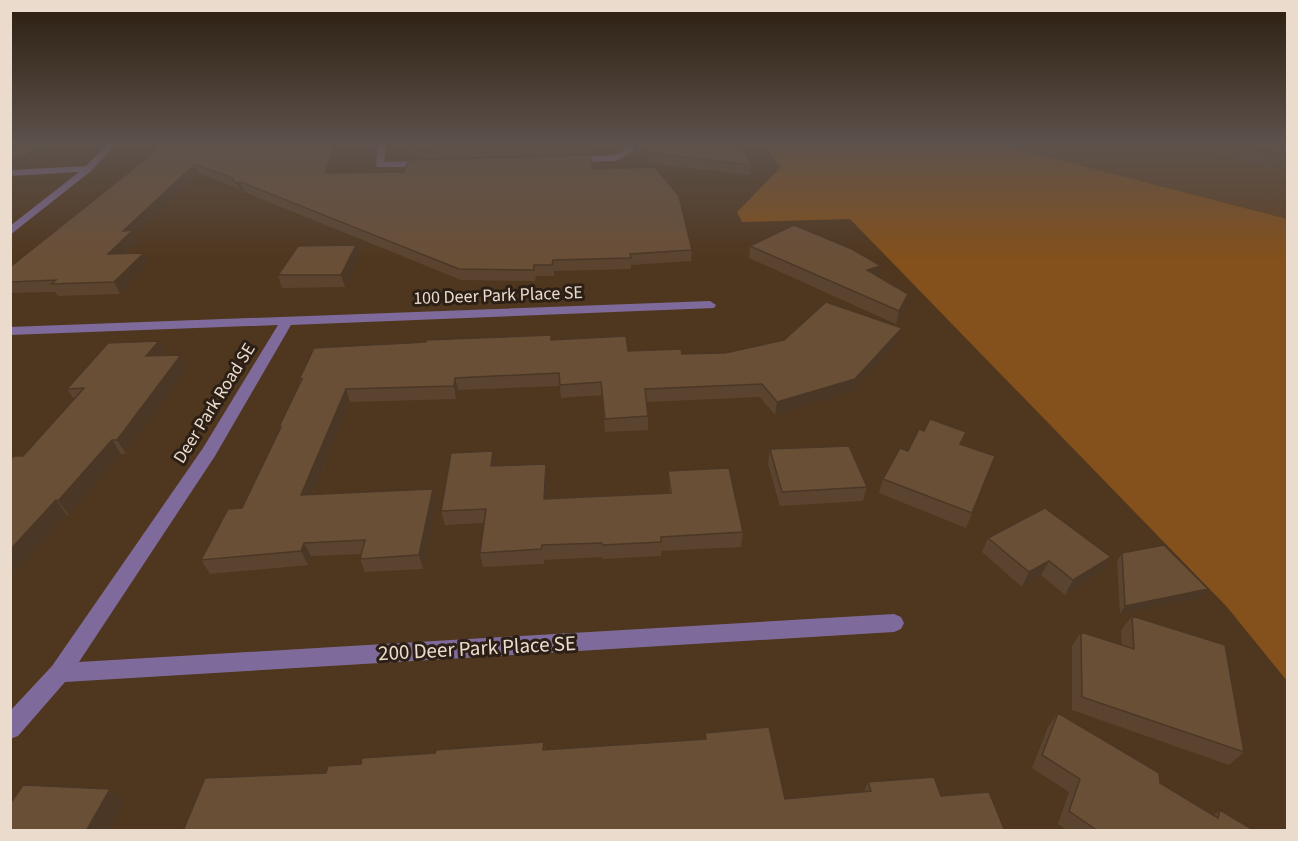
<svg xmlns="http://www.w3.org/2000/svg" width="1298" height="841" viewBox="0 0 1298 841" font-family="'Source Sans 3',sans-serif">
  <rect width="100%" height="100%" fill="#4f361e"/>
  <!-- built -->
  <path fill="#5e3f21" d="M 994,143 L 1287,143 L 1287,219 Z"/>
  <!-- green -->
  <path fill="#84501b" d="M 762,143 L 994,143 L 1287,219 L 1287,681 L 1227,607 L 850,219 L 742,222 L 737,212 L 781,167 Z"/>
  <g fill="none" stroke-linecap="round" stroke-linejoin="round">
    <!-- minor -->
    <path fill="#7f6b9b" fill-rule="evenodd" d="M 108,143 L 117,143 L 91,171 L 10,235 L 10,226 L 79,172 L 10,176 L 10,170 L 86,166 Z
      M 378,143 L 386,143 L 384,162 L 425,161 L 429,164 L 425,167 L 376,167 Z
      M 623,143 L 631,143 L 634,151 L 616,161 L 572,162 L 568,159 L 572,156 L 614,155 L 625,150 Z
      M 710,301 L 716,305 L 714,308 L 291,325 L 215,456 L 79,662 L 894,614 L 901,617 L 904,623 L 901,629 L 894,632 L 65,682 L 18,736 L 10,739 L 10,711 L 52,666 L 203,448 L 278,325 L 10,335 L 10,327 Z"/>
  </g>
  <!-- wall -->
  <path fill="#5b442f" d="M 158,143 L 340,143 L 331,173 L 592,169 L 692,250 L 691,261 L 631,265 L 631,269 L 554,271 L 554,276 L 536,276 L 535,281 L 461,280 L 244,192 L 240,193 L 236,188 L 199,173 L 135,235 L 138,241 L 126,253 L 144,253 L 149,263 L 120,294 L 58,296 L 55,292 L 10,293 L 10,267 L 148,157 Z
    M 589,143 L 590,153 L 415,159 L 413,149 Z
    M 649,143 L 751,165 L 750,175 L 648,163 Z
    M 1200,143 L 1287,143 L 1287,168 L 1280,166 L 1277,170 L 1224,157 L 1226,154 L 1209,150 L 1211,146 Z
    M 750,246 L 881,266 L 878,277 L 905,307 L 896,324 L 749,258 Z
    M 360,257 L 345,287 L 282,288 L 278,275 Z
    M 551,335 L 552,340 L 628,351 L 682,354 L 725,353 L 898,340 L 852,392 L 775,415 L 760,397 L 646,402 L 648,416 L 648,430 L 605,432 L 602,395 L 561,398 L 560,386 L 458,390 L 456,399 L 350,402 L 313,495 L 437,502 L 423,569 L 365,572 L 360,559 L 361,554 L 311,556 L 308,565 L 210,574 L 201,560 L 242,508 L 280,429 L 279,427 L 300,384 L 299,380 Z
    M 159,341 L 166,354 L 165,355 L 181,355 L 187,368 L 126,454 L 121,454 L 69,515 L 67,515 L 10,578 L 10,460 L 23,456 L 74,399 L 67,389 Z
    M 924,431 L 966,432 L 961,444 L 995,456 L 966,528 L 879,493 L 883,479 L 908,451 Z
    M 770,449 L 867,487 L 863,501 L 780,506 L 768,464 Z
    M 668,471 L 743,532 L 741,547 L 661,551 L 661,556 L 602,559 L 602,557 L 544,560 L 544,564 L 483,567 L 480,553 L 484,523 L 445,525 L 441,511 L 548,478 L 547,498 L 669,493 Z
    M 988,538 L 1102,571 L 1065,595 L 1041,575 L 1022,587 L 982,552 Z
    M 1122,553 L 1202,597 L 1120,614 L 1117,561 Z
    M 1132,616 L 1244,752 L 1229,765 L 1072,710 L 1072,646 L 1081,632 L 1122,645 L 1121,630 Z
    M 1058,713 L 1160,783 L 1214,815 L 1220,810 L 1255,831 L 1068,831 L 1058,824 L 1069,792 L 1032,768 L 1048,727 Z
    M 705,733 L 785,799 L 864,792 L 868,782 L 941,796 L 1005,831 L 326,773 L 361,764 L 435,753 L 544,742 L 545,750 L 705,739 Z"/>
  <!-- shaded-wall -->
  <path fill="#4a3726" d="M 46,143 L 66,143 L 31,167 L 10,168 L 10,158 Z
    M 335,143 L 340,143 L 328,182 L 325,173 Z
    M 1287,153 L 1280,166 L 1277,170 L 1285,155 Z
    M 195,164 L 199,173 L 135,235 L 138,241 L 114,265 L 108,254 L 123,231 Z
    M 10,171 L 15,178 L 10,181 Z
    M 241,182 L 244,192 L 240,193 L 236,183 Z
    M 356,245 L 360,257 L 345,287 L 341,275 Z
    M 144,253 L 149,263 L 120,294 L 114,282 Z
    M 881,266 L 878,278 L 867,270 Z
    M 908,294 L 905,307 L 896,324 L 899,311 Z
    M 902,328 L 898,340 L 852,392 L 775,415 L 777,402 Z
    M 159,341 L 166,354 L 154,370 L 146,356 Z
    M 181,355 L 187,368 L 126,454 L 117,440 Z
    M 455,378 L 458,390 L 456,399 L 454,386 Z
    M 346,389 L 350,402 L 307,509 L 301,495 Z
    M 112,440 L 121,454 L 69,515 L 58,501 Z
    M 493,451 L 496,466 L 494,481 L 491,466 Z
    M 546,464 L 548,478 L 546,513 L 544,499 Z
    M 433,489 L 437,502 L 423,569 L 419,555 Z
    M 56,500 L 67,515 L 10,578 L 10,550 Z
    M 304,543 L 311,556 L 308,565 L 301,551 Z
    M 1111,557 L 1102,571 L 1065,595 L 1073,580 Z
    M 1049,561 L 1041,575 L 1022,587 L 1029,572 Z
    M 1208,589 L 1202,597 L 1120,614 L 1125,606 Z
    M 110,789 L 124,802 L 108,831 L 86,831 Z"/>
  <!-- building -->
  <path fill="#6a4f37" stroke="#4a3726" stroke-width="1.5" d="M 10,143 L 46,143 L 26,156 L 10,158 Z
    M 158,143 L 335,143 L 325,173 L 404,172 L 409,160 L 590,155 L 592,169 L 655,167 L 679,196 L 692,250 L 630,254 L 631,258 L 553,260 L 552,265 L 534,265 L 534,270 L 459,269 L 241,182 L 236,183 L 232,178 L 195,164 L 123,231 L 133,230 L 108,254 L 144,253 L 114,282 L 51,284 L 56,280 L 10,282 L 10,267 L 148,157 Z
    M 415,143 L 589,143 L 589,144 L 413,149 Z
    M 649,143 L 740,143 L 751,165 L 648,153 Z
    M 1231,143 L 1287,143 L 1287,152 L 1285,155 Z
    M 794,225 L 852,249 L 881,266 L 867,270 L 908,294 L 899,311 L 750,246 Z
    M 356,245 L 341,275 L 278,275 L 298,246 Z
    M 826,302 L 902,328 L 855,379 L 777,402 L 762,384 L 645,389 L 648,416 L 605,419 L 601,382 L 560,385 L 559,373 L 455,378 L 454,386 L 346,389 L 301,495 L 433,489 L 419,555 L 360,559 L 365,540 L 304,543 L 301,551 L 201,560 L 228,509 L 242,508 L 281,427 L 279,427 L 302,379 L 299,380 L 314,348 L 426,342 L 426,340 L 551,335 L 551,340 L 626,336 L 628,351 L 681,349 L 682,354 L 725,353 L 784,340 Z
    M 159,341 L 146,356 L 181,355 L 117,440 L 112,440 L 58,501 L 56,500 L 10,550 L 10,460 L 14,456 L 23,456 L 84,388 L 67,389 L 108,343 Z
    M 930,419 L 966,432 L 960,444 L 995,456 L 972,513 L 883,479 L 900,448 L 908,451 L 919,429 L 924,431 Z
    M 849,446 L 867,487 L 782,492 L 770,449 Z
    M 493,451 L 491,466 L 546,464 L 544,499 L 671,493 L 668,471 L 729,468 L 743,532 L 661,537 L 661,542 L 602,545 L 602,543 L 542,545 L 541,549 L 480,553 L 486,509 L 441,511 L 451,453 Z
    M 1045,508 L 1111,557 L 1073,580 L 1049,561 L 1029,572 L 988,538 Z
    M 1164,545 L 1208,589 L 1125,606 L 1122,553 Z
    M 1132,616 L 1225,645 L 1244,752 L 1082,697 L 1081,632 L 1134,649 Z
    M 1058,713 L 1159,773 L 1160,783 L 1218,818 L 1220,810 L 1255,831 L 1098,831 L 1069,811 L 1080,779 L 1042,755 Z
    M 769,727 L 785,799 L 871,791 L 868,782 L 934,777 L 941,796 L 989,792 L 1005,831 L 183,831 L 205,778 L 326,773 L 328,766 L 361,764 L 362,758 L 435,753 L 436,750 L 544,742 L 543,750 L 706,739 L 705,733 Z
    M 23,785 L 110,789 L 86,831 L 10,831 L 10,804 Z"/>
  <!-- sky -->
  <linearGradient id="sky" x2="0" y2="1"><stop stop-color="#2b1e10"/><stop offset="0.55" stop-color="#5d524c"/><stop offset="1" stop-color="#5d524c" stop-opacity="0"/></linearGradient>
  <rect width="1298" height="261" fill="url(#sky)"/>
  <g text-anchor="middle" stroke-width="6" stroke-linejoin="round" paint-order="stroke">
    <!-- street labels -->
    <g font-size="18" fill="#ebdbcd" stroke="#2c2016">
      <text transform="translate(498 295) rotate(-2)" y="6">100 Deer Park Place SE</text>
      <text transform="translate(214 403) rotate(-58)" y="6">Deer Park Road SE</text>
    </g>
    <!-- near-street labels -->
    <g font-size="21" fill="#ebdbcd" stroke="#2c2016">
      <text transform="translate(477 648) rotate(-3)" y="7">200 Deer Park Place SE</text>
    </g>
  </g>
  <!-- border -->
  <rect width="1298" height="841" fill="none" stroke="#ebdbcd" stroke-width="24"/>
</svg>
